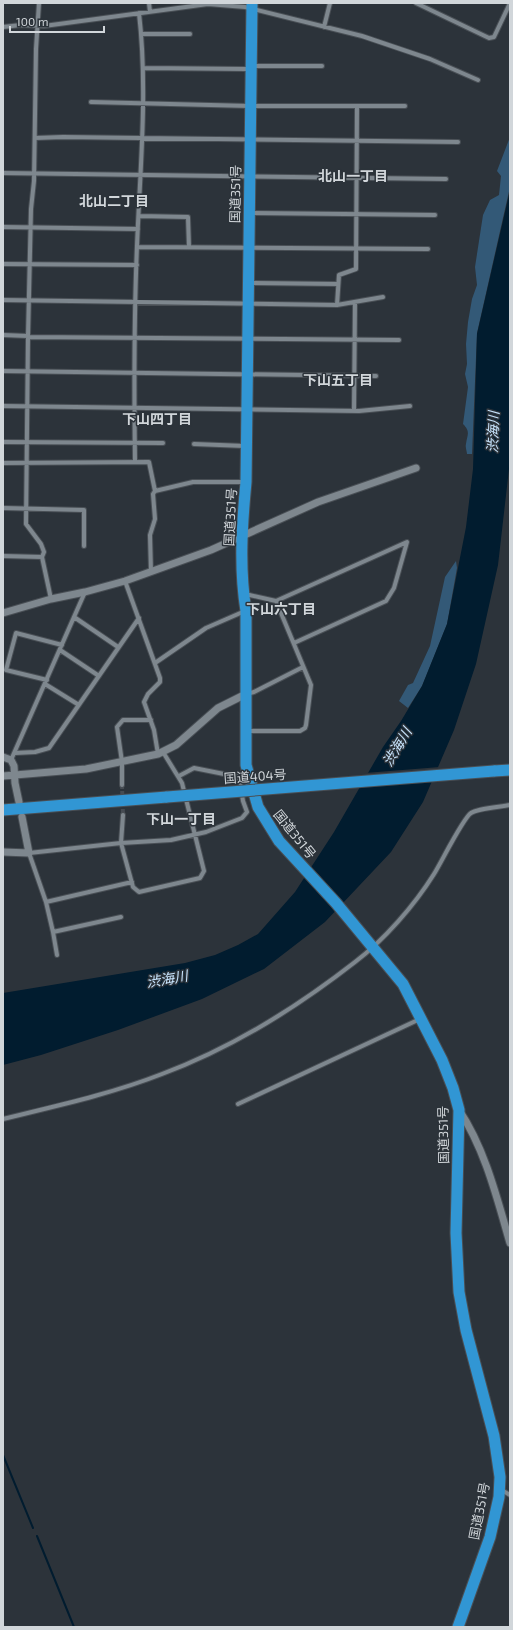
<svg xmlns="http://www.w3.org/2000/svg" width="513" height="1630" viewBox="0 0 513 1630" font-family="'Exo 2','Noto Sans JP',sans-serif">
  <rect width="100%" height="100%" fill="#2c333a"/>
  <!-- green -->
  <path fill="#335977" d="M 510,137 L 510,187 L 477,333 L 472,454 L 467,454 C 467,451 465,447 466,444 C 467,435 471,432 463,424 L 468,387 L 465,374 L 467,364 L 466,344 L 468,322 L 472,299 L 477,285 L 475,267 L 483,215 L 490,200 L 499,195 L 501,176 L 497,171 Z
    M 456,561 L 457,568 L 447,624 L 422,686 L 408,708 L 399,701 L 408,685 L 413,683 L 430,646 L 445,577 Z"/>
  <!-- water -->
  <path fill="#011c2f" d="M 510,190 L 509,469 L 498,565 L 476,664 L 454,730 L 423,802 L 391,852 L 325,922 L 264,969 L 202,999 L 118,1030 L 41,1055 L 3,1065 L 3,993 L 185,963 L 215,955 L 238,945 L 258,934 L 295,892 L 334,832 L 383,747 L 401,721 L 422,686 L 447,624 L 466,527 L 473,469 L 477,334 Z"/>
  <!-- pier -->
  <path fill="#2c333a" d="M 440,767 L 435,780 L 358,786 L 365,773 Z"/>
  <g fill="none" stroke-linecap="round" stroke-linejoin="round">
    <!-- stream -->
    <path stroke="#011c2f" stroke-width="2" d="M 3,1455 L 33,1528
      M 37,1536 L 74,1627"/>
    <!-- minor-tunnel -->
    <path stroke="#454b52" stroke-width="4" stroke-dasharray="4 2" stroke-linecap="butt" d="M 122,785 L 123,815"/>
    <!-- minor casing -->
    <g stroke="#494f55" stroke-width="6">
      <path id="minor" d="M 39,3 L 36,49 L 34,181 L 31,209 L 28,337 L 26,524 L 41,544 L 44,552 L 42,557 L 51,599
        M 149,3 L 150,12
        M 416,3 L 489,38 L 494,37 L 510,3
        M 3,27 L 21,25 L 44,26 L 208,4 L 245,7 L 362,36 L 430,59 L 478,80
        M 324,27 L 330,3
        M 142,34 L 190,34
        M 143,68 L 246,69 L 254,66 L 322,66
        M 91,102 L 250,106 L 405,106
        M 35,138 L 63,137 L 458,142
        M 3,173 L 446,179
        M 251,213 L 435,215
        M 139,216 L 188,217 L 189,247
        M 3,227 L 138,229
        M 137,247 L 428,249
        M 3,264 L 137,265
        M 248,283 L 338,284
        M 3,300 L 337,305 L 383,297
        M 337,305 L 339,275 L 356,269 L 357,106
        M 3,335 L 28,336
        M 28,337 L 399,340
        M 3,371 L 376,376
        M 3,406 L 359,411 L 410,406
        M 354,410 L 355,302
        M 3,442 L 163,443
        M 194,444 L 245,446
        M 135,461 C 134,390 134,317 137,246 C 140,169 148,90 139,13
        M 3,463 L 149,462 L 155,491 L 153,494 L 155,519 L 150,535 L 151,572
        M 155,491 L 193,482 L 245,482
        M 3,508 L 84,510 L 84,546
        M 3,556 L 42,557
        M 125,581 L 160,678 L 160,682 L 148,694 L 144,702 L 154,730 L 158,754
        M 245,594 L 276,601 L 407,542 L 394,588 L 386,601 L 294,643
        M 74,617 L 118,647
        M 60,650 L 99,676
        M 155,663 L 206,628 L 245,611
        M 47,680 L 6,670 L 16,633 L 62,645
        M 45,684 L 79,705
        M 246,694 L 254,692 L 303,667
        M 246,731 L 300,731 L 305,728 L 306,725 L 311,685 L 276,601
        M 15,753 L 35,752 L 49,748 L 139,618
        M 11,760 L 85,592
        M 179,776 L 194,768 L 239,777
        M 122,785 L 122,762 L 117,727 L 123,720 L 151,720
        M 123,815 L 121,843 L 133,887 L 139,892 L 200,878 L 204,871 L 182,783 L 163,752
        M 46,902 L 132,882
        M 121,917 L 53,932 L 46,902 L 29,853 L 121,843 L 171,840 L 206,832 L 242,818 L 247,812 L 243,801 L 239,777 L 245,769
        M 53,932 L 57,955
        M 238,1104 L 420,1019
        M 3,1119 C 56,1106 111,1094 162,1074 C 232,1048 296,1008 355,962 C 384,940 414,906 434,874 C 441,863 463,818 471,813 C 478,808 500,807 510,805
        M 500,1489 L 510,1495"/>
    </g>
    <!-- tertiary casing -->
    <g stroke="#494f55" stroke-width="9">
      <path id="tertiary" d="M 3,613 L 51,599 L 85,592 L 125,581 L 211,550 L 318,502 L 416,468
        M 3,757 L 11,760 L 14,766 L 15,783 L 19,802
        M 3,776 L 86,769 L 158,754 L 176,745 L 218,708 L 246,694
        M 3,852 L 29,853 L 22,817
        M 459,1110 C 485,1149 497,1198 510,1243"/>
    </g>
    <!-- trunk casing -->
    <g stroke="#494f55" stroke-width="13">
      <path id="trunk" d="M 252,3 L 246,482 C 242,524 239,568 246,611 L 246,765 L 258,807 L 279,841 L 336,903 L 403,984 L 442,1060 L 453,1088 L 459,1110 L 456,1233 L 459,1292 L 466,1330 L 494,1436 L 500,1477 L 499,1497 L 490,1537 L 458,1627
        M 494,771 L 510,770
        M 3,810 L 167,797"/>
    </g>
    <!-- minor -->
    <use href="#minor" stroke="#7e878e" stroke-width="4"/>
    <!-- tertiary -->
    <use href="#tertiary" stroke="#7e878e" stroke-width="7"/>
    <!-- trunk -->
    <use href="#trunk" stroke="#3196d4" stroke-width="11"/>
    <!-- trunk-bridge casing -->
    <g stroke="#494f55" stroke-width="13" stroke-linecap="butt">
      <path id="trunk-bridge" d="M 167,797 L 494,771"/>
    </g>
    <!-- trunk-bridge -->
    <use href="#trunk-bridge" stroke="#3196d4" stroke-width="11"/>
  </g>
  <g text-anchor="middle" stroke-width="3" stroke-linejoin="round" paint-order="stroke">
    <!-- street labels -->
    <g font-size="13" fill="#d1d6da" stroke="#2c333a">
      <text transform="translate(235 194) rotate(-89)" y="5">国道351号</text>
      <text transform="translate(230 517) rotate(-87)" y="5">国道351号</text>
      <text transform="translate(255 776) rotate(-4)" y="5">国道404号</text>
      <text transform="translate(295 834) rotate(51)" y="5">国道351号</text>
      <text transform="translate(443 1135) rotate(-91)" y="5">国道351号</text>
      <text transform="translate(479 1511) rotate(-79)" y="5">国道351号</text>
    </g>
    <!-- neighbourhood labels -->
    <g font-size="14" font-weight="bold" fill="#d1d6da" stroke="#2c333a">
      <text x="353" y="181">北山一丁目</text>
      <text x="114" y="206">北山二丁目</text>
      <text x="338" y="385">下山五丁目</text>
      <text x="157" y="424">下山四丁目</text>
      <text x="281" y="614">下山六丁目</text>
      <text x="181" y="824">下山一丁目</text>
    </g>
    <!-- water labels -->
    <g font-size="14" font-style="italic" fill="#c7e4fd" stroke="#2c333a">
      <text transform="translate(493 432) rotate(-88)" y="5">渋海川</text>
      <text transform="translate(397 747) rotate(-59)" y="5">渋海川</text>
      <text transform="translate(167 979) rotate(-10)" y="5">渋海川</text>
    </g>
  </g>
  <!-- border -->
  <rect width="513" height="1630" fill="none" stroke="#d1d6da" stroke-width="8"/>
  <!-- scale -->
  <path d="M10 26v6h94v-6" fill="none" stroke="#d1d6da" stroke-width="2"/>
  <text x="16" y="26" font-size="12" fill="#d1d6da" stroke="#2c333a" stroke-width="3" paint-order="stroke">100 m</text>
</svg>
